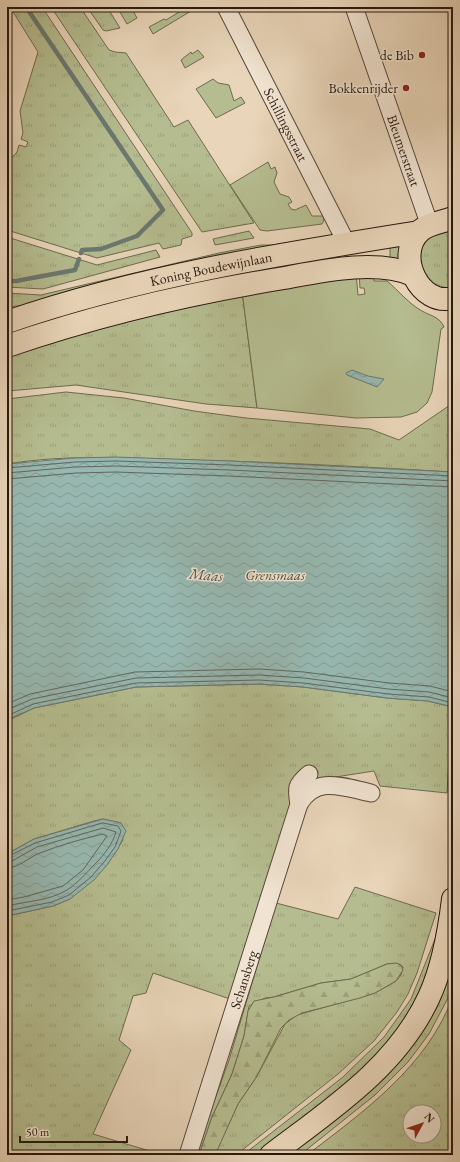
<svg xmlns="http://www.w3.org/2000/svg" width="460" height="1162" viewBox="0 0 460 1162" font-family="'EB Garamond',serif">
  <defs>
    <pattern id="grass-tufts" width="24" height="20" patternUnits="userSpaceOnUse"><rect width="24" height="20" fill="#b5bd90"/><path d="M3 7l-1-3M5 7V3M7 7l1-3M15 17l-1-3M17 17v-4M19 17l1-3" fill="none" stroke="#9ca27b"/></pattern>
    <pattern id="forest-firs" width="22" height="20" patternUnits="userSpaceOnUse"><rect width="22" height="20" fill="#b5bd90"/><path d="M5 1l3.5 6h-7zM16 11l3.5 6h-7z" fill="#9ca27b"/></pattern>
    <pattern id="water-waves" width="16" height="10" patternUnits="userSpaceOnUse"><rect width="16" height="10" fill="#97b8b1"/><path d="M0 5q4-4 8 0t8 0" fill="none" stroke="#829d97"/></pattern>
  </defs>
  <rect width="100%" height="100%" fill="#e9d5b9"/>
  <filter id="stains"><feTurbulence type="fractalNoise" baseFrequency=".005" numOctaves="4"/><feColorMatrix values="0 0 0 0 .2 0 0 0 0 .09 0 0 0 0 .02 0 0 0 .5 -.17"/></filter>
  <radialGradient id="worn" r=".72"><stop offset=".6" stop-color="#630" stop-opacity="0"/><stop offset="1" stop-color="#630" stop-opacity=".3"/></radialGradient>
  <!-- grass -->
  <path fill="url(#grass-tufts)" stroke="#6e6a4f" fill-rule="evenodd" d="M 10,7 L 42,7 L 192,233 L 192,236 L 182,239 L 181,245 L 163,249 L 159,243 L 97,258 L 7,230 L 7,163 L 17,152 L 19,145 L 26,147 L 28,142 L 21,139 L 23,133 L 20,111 L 38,52 Z
    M 51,7 L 80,7 L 109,50 L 115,52 L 126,53 L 174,127 L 188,120 L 254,223 L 202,232 Z
    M 87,7 L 107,7 L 120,28 L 106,31 L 103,30 Z
    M 453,224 L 453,291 L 432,287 L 418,261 L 423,241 Z
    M 249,231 L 254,238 L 215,245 L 213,239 Z
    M 334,235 L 37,304 L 7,307 L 7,293 L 41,295 L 219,253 L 261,245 L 273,245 Z
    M 7,237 L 97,265 L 156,250 L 160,257 L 43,289 L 7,287 Z
    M 407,238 L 402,263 L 390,263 L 390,242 Z
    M 242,291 L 257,408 L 206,404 L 76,385 L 7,391 L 7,352 Z
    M 66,392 L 124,398 L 194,411 L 246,418 L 370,429 L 399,440 L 453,403 L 453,472 C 365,467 277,462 189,460 C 128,458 67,454 7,464 L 7,399 Z
    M 259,684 L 303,687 L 387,698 L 428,701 L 452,707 L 447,793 L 380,786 L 374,771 L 316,780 L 233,1000 L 153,973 L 146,993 L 133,996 L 119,1040 L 131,1050 L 93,1134 L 163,1155 L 7,1155 L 7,916 L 53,906 L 70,899 L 107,865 L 123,840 L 121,823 L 103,819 L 94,821 L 34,839 L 7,854 L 7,721 L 34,708 L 136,687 Z
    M 355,887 L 436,913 L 417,973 L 408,994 L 397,1012 L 374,1041 L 338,1074 L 236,1155 L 214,1155 L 238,1104 L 257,1076 L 285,1024 L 297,1015 L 375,993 L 396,981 L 401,975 L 403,967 L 399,964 L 387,964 L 351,979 L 321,983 L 274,997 L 265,998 L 249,1006 L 244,1036 L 232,1074 L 212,1117 L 201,1149 L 204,1155 L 195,1155 L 229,1060 L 276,903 L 338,919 Z
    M 437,934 L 438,936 L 423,988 L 404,1023 L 356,1078 L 257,1155 L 243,1155 L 343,1077 L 384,1037 L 411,999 Z
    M 453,955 L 453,981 L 448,998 L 429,1034 L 408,1062 L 375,1095 L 300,1155 L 284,1155 L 337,1115 Z
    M 453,996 L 453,1155 L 307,1155 C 363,1112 428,1066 453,996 ZM 410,1112 L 434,1112 L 434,1136 L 410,1136 Z"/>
  <!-- forest -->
  <path fill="url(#forest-firs)" stroke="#6e6a4f" d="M 396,963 L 401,965 L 403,970 L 396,981 L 375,993 L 360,998 L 302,1013 L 289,1020 L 281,1028 L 257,1076 L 238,1104 L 216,1153 L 214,1155 L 204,1154 L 201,1149 L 212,1117 L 232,1074 L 244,1036 L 248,1011 L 254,1001 L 274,997 L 321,983 L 351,979 L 387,964 Z"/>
  <!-- green -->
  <path fill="#b5bd90" stroke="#6e6a4f" d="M 117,7 L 131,7 L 137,18 L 127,24 Z
    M 184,9 L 186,12 L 190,10 L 191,11 L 153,34 L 149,27 L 164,19 L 166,20 Z
    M 198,50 L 204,57 L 185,68 L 181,60 L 191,52 L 192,54 Z
    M 213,79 L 218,83 L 229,85 L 234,101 L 241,97 L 245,103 L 216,118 L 196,89 Z
    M 268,162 L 271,169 L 275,167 L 277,173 L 274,182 L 280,194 L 289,197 L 292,202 L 288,204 L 291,209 L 295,210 L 306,205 L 312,216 L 323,216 L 324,220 L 322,224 L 267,231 L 260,230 L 230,185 Z
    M 356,273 L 358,295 L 365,294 L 364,288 L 360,288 L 359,273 L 374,273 L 374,281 L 387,281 C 399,291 409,304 422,311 C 431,316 440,317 444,327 L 441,329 L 432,392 L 427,403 L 417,412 L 401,417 L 356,418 L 257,408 L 242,291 Z"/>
  <!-- water -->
  <path fill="url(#water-waves)" stroke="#6a7870" d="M 352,370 L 368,376 L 384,379 L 377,387 L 347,375 L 346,373 Z
    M 116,457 L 230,461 L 453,472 L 453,707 L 428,701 L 387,698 L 303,687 L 259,684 L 136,687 L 34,708 L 7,720 L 7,464 L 75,458 Z
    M 103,819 L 121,823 L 126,831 L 118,849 L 107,865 L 94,880 L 70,899 L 53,906 L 7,916 L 7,854 L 34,839 Z"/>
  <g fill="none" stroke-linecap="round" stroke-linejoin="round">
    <!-- shore -->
    <path stroke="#5e6860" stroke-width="1" d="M 7,468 L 75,462 L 116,461 L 230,465 L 453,476
      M 7,473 L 75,467 L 116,466 L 230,470 L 453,481
      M 7,479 L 76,473 L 116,472 L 229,476 L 453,487
      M 7,704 L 30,694 L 135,672 L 259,669 L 304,672 L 389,683 L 430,686 L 453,692
      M 7,710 L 32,699 L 136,678 L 259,675 L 304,678 L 388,689 L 429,692 L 453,698
      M 7,716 L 33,704 L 136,683 L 259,680 L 303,683 L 388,694 L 429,697 L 453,703
      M 7,857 L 35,843 L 95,825 L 103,823 L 118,826 L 121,831 L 115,847 L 104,862 L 91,877 L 69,895 L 52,902 L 7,911
      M 7,862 L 12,861 L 37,847 L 96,830 L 103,828 L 116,832 C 113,843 104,855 96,863 C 86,873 78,883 67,890 C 49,901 26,901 7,906
      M 7,868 C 19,868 29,857 40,853 C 60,845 82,839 103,834 L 107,836 L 83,870 L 63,886 L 24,897 L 7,900"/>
    <!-- stream -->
    <path stroke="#6a7870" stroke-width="4.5" d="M 26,7 L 163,210 L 137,236 L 101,249 L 82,250 L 81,253
      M 7,281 L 16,281 L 75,270 L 79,259"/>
    <!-- minor casing -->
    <g stroke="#574739" stroke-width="19">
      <g id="minor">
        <path id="s1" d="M 226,7 L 346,242"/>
        <path id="s2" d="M 354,7 L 430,226"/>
        <path d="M 299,804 C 296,788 296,785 309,774"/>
        <path id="s3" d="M 188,1155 L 299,804 C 316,775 343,787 371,793"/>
      </g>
    </g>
    <!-- major casing -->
    <g stroke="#26180e" stroke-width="24">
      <g id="major">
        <path d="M 453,218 C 443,222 426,224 419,232 C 395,256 420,307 453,298"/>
        <path id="s4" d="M 7,322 C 141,276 280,254 419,232"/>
        <path d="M 7,346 C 97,315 191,293 284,278 C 322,271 377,259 413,275"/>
        <path d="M 271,1155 C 330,1110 397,1067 429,997 C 443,967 449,932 453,899"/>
      </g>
    </g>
    <!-- minor -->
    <use href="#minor" stroke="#f1e4d2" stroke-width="17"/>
    <!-- major -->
    <use href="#major" stroke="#e9d5b9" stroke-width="22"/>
  </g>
  <!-- markers -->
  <g fill="#8f2418" stroke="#f1e4d2" stroke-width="1.5">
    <circle cx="422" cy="55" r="4"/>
    <circle cx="406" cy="88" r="4"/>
  </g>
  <g text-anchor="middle" stroke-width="3" stroke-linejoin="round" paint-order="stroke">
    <!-- poi labels -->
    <g font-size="14" fill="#26180e" stroke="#f1e4d2" text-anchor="end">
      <text x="414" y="60">de Bib</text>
      <text x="398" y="93">Bokkenrijder</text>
    </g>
    <!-- street labels -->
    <g font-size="14" fill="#26180e" stroke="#f1e4d2">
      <text dy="5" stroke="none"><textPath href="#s1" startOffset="132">Schillingsstraat</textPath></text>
      <text dy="5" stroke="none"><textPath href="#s2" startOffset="152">Bleumerstraat</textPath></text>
      <text dy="5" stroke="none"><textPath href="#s4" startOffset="211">Koning Boudewijnlaan</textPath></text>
      <text dy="5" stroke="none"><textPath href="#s3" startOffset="184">Schansberg</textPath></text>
    </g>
    <!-- park labels -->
    <g font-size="14" font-style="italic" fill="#514a35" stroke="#f1e4d2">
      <text x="275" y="580">Grensmaas</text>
    </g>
    <!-- water labels -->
    <g font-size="15" font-style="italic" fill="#4e5047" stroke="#f1e4d2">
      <text transform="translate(206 575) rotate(5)" y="5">Maas</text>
    </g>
  </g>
  <!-- margin -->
  <rect width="460" height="1162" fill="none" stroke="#e9d5b9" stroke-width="24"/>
  <rect x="8" y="8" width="444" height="1146" fill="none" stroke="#26180e" stroke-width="2"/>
  <rect x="12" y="12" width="436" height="1138" fill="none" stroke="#26180e"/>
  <!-- north arrow -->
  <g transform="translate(422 1124) rotate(50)"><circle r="19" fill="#f1e4d2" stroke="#a09284"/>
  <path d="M0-3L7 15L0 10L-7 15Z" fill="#8f2418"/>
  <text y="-6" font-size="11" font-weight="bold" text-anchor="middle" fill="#26180e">N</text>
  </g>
  <!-- scale -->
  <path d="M20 1136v6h107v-6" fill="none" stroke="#26180e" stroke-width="2"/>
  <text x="26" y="1136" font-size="12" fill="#26180e" stroke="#f1e4d2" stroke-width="3" paint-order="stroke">50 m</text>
  <rect width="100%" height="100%" filter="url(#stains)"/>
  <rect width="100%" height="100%" fill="url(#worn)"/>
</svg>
